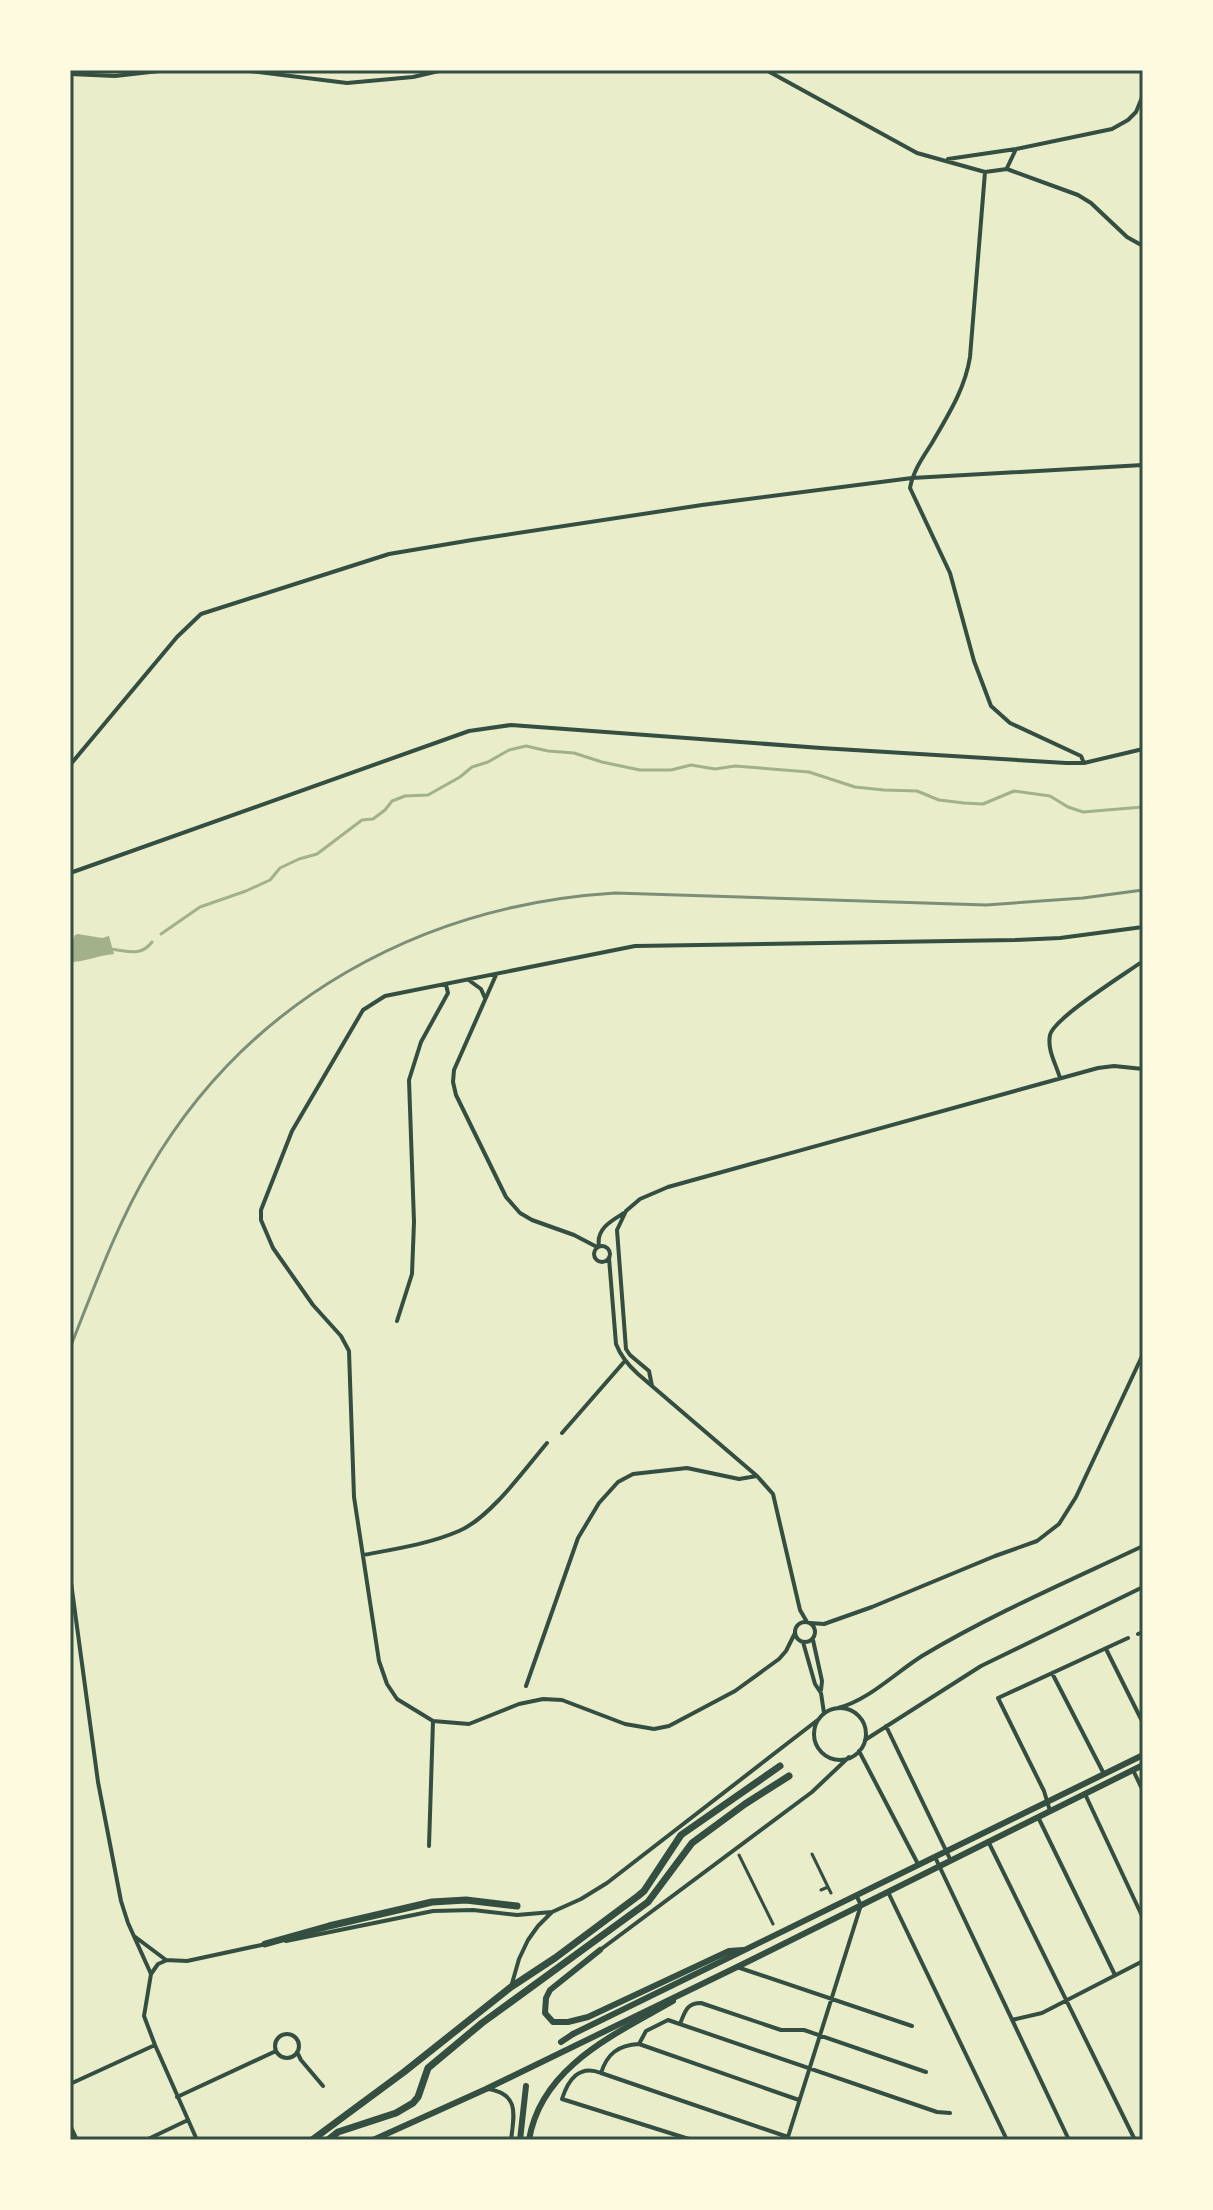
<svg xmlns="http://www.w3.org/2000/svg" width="1213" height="2210" viewBox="0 0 1213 2210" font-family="'Alegreya Sans',sans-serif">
  <rect width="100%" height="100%" fill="#e9edc9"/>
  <!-- water -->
  <path fill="#a3b18a" d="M 78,934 L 102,938 L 109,936 L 114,954 C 99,955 85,962 70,962 L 70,946 L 75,935 Z"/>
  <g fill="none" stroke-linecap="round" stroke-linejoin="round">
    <!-- stream -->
    <path stroke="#a3b18a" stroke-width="3" d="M 161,934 L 200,907 L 246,891 L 270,880 L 280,868 L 299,859 L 317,854 L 362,820 L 373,819 L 385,810 L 392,801 L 405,796 L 428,795 L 460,777 L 472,767 L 488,762 L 509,750 L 526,746 L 548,751 L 574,753 L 602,762 L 640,770 L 671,770 L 691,765 L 715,769 L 735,766 L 809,772 L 855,787 L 884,790 L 917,791 L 939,800 L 964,803 L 983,804 L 1014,791 L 1050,796 L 1068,807 L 1083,812 L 1143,807
      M 109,949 C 126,950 140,958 152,942"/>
    <!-- pedestrian -->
    <path stroke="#344e41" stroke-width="3" d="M 812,1854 L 828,1887
      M 739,1855 L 773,1924
      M 821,1890 L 828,1887 L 831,1893"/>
    <!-- minor -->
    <path stroke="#344e41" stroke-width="4" d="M 242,70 L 347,83 L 413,77 L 443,70
      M 766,70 L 917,153 L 985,172 L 1007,169 L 1078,195 L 1091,203 L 1127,237 L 1143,246
      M 70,74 L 115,76 L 168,70
      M 948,159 L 1016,149 L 1112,129 L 1128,120 L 1136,112 L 1143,95
      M 1007,168 L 1016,149
      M 985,172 L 970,357 C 965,389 948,415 932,443 C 923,457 913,471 910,488 L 950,573 L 974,661 L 991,706 L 1010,723 L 1081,756 L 1084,763
      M 70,765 L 177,637 L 201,614 L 389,554 L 472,540 L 702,505 L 912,478 L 1143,465
      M 70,873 L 469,731 L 511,725 L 821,748 L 1066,763 L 1084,763 L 1143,749
      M 496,975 L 454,1070 L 453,1082 L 456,1095 L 506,1197 L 520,1213 L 532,1220 L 574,1235 L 597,1247
      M 470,981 L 481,989 L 485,998
      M 1060,1078 C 1056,1064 1047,1050 1050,1035 C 1054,1018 1125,974 1143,961
      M594 1254a8 8 0 1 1 16 0a8 8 0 1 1-16 0Z
      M 599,1246 C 596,1229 611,1221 624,1213
      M 609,1258 L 616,1344 C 621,1357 628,1365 638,1374 L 757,1476 L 773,1494 L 800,1610 L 807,1622
      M 397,1321 L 412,1274 L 414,1222 L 409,1080 L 421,1042 L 448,993 L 446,985
      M 652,1386 L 649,1371 L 630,1355 L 626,1349 L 617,1230 L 626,1211 L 640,1199 L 668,1187 L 1098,1068 L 1114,1066 L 1143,1069
      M 562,1433 L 624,1362
      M 363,1555 C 395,1549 429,1544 459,1531 C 490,1518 525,1469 547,1443
      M 70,1575 L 98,1782 L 121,1901 L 128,1923 L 151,1974
      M795 1632a10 10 0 1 1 20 0a10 10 0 1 1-20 0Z
      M 810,1623 L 824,1624 L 872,1607 L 995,1556 L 1037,1541 L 1059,1524 L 1076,1497 L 1143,1354
      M 795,1633 L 786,1651 L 779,1659 L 735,1691 L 669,1726 L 654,1729 L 625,1724 L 562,1700 L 543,1699 L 519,1704 L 469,1724 L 433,1721 L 397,1699 L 387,1684 L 379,1661 L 354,1497 L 349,1351 L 341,1336 L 313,1305 L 273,1248 L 261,1220 L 261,1210 L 292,1131 L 363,1010 L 385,996 L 635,946 L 1015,940 L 1060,938 L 1143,927
      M 1138,1634 L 1143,1632
      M 813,1640 L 822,1681 L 821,1690
      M 803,1642 L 815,1684 L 821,1693 L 824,1713
      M 1106,1649 L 1143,1723
      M 1052,1673 L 1104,1774
      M 526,1686 L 578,1538 L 599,1503 L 618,1482 L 633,1474 L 687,1468 L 739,1479 L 757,1476
      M 838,1708 C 869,1700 895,1673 922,1656 C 992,1614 1069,1581 1143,1546
      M814 1734a26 26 0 1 1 52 0a26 26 0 1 1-52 0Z
      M 886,1726 L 951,1861
      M 865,1740 L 981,1666 L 1143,1587
      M 859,1751 L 918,1864
      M 1133,1770 L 1143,1791
      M 1085,1794 L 1143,1918
      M 1050,1811 L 1044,1791 L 998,1698 L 1128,1638
      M 1038,1817 L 1115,1975
      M 988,1841 L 1135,2140
      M 429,1846 L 433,1721
      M 935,1857 L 1069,2140
      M 888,1892 L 1007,2140
      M 134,1936 L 166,1960 L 187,1961 L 266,1944
      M 286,1941 L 433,1911 L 473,1910 L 517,1915 L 552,1912
      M 600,1950 L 812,1792 L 849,1757
      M 165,1961 L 158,1964 L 151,1974 L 144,2016 L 155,2045 L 197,2140
      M 737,1967 L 912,2026
      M 511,1987 L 519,1959 L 528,1940 L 538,1926 L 552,1912 L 581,1899 L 607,1883 L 819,1719
      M 1012,2020 L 1042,2013 L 1143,1961
      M 680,2024 C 685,2012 686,2003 701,2003 L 781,2030 L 804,2030 L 926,2072
      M275 2046a12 12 0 1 1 24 0a12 12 0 1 1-24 0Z
      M 639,2044 L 799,2100
      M 297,2052 L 301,2060 L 323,2086
      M 601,2073 L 788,2137
      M 70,2084 L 155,2045
      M 488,2089 C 520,2094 514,2115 511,2140
      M 177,2097 L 276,2051
      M 70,2125 L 77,2140
      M 146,2140 L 188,2120
      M 692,2140 L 562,2099 C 568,2080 579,2064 601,2073 C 607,2054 618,2045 639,2044 L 646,2031 L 668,2020 L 937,2112 L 950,2113
      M 787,2140 L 861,1905 L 856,1895"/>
    <!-- secondary -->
    <path stroke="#344e41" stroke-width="6" d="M 561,2042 L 573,2034
      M 520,2140 L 526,2086
      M 529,2140 C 541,2066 616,2034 673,2001"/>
    <!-- primary -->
    <path stroke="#344e41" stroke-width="6" d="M 600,1950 L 550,1990 L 546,1998 L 545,2013 L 553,2022 L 568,2022 L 588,2017 L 729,1951 L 743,1950
      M 573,2034 L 1143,1755
      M 373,2140 L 486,2089 L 737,1967 L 1143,1765"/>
    <!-- motorway -->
    <path stroke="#344e41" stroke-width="7" d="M 265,1944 L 329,1926 L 432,1902 L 466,1900 L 517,1906
      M 312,2140 L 404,2072 L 511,1987 L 555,1958 L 638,1896 L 644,1891 L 681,1835 L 780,1766
      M 328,2140 L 338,2132 L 396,2113 L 413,2103 L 418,2097 L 428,2068 L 482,2023 L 648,1902 L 692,1843 L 745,1804 L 789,1776"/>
    <!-- rail -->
    <path stroke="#7c8e77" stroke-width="3" d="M 70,1348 C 94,1288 116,1226 149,1170 C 248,1000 421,905 615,893 L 986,905 L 1083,898 L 1143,890"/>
  </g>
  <!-- border -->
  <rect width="1213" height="2210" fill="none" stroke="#fefae0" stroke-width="144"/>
  <rect x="72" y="72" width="1069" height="2066" fill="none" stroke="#344e41" stroke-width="3"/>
</svg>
